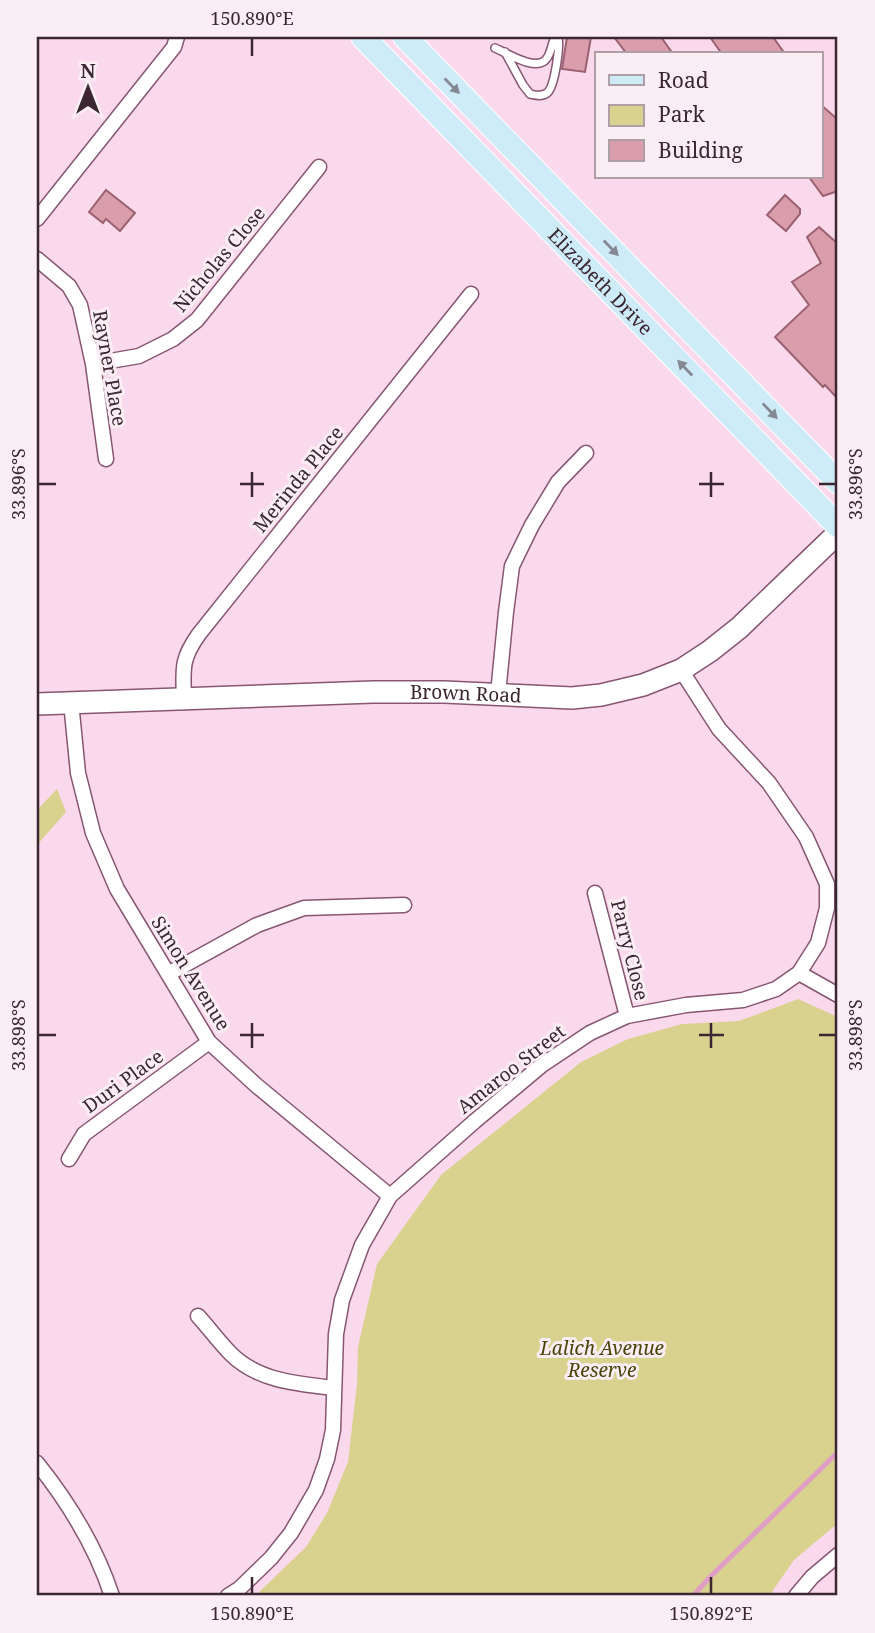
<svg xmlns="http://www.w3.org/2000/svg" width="875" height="1633" viewBox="0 0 875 1633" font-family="'Noto Serif',serif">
  <rect width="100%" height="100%" fill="#fbd9ec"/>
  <!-- green -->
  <path fill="#d9d28f" d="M 57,789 L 66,812 L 37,845 L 37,810 Z
    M 798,999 L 838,1017 L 838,1523 L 794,1560 L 769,1596 L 255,1596 L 306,1547 L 327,1513 L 348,1462 L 357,1384 L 358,1347 L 377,1264 L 441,1175 L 581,1062 L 628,1039 L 682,1024 L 739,1021 Z"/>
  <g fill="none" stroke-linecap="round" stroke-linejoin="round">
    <!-- stream -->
    <path stroke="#e19ec5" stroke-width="5" d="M 693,1596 L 711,1576 L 838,1452"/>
  </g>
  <!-- building -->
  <path fill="#da9dab" stroke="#9a6270" stroke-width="2" d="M 567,37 L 591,37 L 585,72 L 562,69 Z
    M 614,37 L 661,37 L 673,54 L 627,54 Z
    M 710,37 L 773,37 L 785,54 L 722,54 Z
    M 821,105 L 836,118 L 838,124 L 838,191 L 823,196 L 809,177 L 821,177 Z
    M 106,190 L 135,213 L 120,231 L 106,219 L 103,223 L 89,212 Z
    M 785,195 L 800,209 L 800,214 L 786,231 L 767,215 Z
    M 819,227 L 838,244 L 838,399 L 825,385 L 823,387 L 775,337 L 809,305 L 792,282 L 821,263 L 807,237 Z"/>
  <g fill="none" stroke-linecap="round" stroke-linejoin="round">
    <!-- lane casing -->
    <g stroke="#865672" stroke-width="10">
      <path id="lane" d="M 495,48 C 507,53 538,73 547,58 C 551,53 552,43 555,37
        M 505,52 L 523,85 L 530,94 C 535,95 542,97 547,93 C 555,87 560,46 558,37"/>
    </g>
    <!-- street casing -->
    <g stroke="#865672" stroke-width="17">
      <path id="street" d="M 37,219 L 174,47 L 177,37
        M 37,259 L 69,286 L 80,305 L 93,364 L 106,459
        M 93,364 L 139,356 L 173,339 L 197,320 L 319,167
        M 498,694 L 506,612 L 512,566 L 532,525 L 558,482 L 586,453
        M 184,698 C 183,669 181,659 199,634 L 471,294
        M 71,702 L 78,773 L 93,833 L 117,889 L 209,1042 L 257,1086 L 390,1196
        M 595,893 L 627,1016
        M 799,973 L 838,995
        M 168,974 L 257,925 L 304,908 L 404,905
        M 69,1159 L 84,1134 L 209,1042
        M 198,1316 C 209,1328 219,1342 231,1354 C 258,1381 298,1384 334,1388
        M 37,1463 C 69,1503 96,1547 112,1596
        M 228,1596 L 239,1589 L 271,1558 L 291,1533 L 316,1490 L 327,1459 L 333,1430 L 336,1334 L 342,1300 L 362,1245 L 390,1196 L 475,1121 L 542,1065 L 590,1033 L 627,1016 L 686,1005 L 743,1000 L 776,989 L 799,973 L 818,943 L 827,908 L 827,884 L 806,837 L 769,783 L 719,729 L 681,670
        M 796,1596 L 812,1577 L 838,1555"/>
    </g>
    <!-- secondary casing -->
    <g stroke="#865672" stroke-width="24">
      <g id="secondary">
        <path id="s1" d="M 37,704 L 373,692 L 444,692 L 572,698 L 601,695 L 643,685 L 681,670 L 710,651 L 739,628 L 838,533"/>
      </g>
    </g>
    <!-- primary casing -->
    <g stroke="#fff" stroke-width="25">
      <g id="primary">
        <path id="s2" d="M 363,37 L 838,526"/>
        <path d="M 405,37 L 838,482"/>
      </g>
    </g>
    <!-- lane -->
    <use href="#lane" stroke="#fff" stroke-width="7"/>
    <!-- street -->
    <use href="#street" stroke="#fff" stroke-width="14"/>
    <!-- secondary -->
    <use href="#secondary" stroke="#fff" stroke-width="21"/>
    <!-- primary -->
    <use href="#primary" stroke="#ceecf7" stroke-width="23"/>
  </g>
  <!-- one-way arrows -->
  <defs><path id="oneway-solid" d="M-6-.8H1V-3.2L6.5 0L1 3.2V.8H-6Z" transform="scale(1.75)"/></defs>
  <g fill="#848994">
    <use href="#oneway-solid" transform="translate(452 86) rotate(45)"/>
    <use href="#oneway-solid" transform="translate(611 248) rotate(46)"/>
    <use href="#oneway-solid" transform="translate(685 368) rotate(-134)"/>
    <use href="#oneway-solid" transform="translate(770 411) rotate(46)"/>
  </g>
  <!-- ticks -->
  <path fill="none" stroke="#3b2632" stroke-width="2.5" d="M 252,38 L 252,56M 252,472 L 252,497M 711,472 L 711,497M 38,484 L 56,484M 240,484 L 264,484M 699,484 L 724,484M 819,484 L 836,484M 252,1023 L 252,1048M 711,1023 L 711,1048M 38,1035 L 56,1035M 240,1035 L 264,1035M 699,1035 L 724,1035M 819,1035 L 836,1035M 252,1577 L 252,1594M 711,1577 L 711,1594"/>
  <g text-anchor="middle" stroke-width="6" stroke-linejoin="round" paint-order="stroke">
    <!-- street labels -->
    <g font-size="19" fill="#3b2632" stroke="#faeef4">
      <text transform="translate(219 259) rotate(-50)" y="7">Nicholas Close</text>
      <text dy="7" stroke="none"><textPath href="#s2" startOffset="341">Elizabeth Drive</textPath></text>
      <text transform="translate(110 368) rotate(80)" y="7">Rayner Place</text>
      <text transform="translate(298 479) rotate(-51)" y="7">Merinda Place</text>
      <text dy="7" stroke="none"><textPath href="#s1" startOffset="429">Brown Road</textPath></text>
      <text transform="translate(630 950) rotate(76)" y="7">Parry Close</text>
      <text transform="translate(191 973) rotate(58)" y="7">Simon Avenue</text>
      <text transform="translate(511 1069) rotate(-38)" y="7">Amaroo Street</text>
      <text transform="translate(123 1081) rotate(-36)" y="7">Duri Place</text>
    </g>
    <!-- park labels -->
    <g font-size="19" font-style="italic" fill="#494409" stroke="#faeef4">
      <text x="602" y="1355">Lalich Avenue<tspan x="602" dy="22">Reserve</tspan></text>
    </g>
  </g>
  <!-- border -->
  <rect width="875" height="1633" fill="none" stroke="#faeef4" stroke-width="77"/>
  <!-- legend -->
  <rect x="595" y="52" width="228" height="126" fill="#faeef4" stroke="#ae9ea6" stroke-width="2"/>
  <rect x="609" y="75" width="35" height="10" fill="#ceecf7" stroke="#ae9ea6" stroke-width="2"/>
  <text x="658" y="88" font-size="21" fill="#3b2632">Road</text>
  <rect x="609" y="105" width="35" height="21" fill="#d9d28f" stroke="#ae9ea6" stroke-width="2"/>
  <text x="658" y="122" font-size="21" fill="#3b2632">Park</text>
  <rect x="609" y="140" width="35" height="21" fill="#da9dab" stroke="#ae9ea6" stroke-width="2"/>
  <text x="658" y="158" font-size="21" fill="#3b2632">Building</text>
  <!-- north arrow -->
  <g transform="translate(88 88)" stroke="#faeef4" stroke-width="5" paint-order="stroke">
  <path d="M0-5L12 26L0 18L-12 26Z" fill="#3b2632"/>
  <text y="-10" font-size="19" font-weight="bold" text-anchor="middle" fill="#3b2632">N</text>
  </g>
  <rect x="38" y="38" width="798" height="1556" fill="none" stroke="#3b2632" stroke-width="2.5"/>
  <g font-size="18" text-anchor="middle" fill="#3b2632">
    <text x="252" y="25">150.890°E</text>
    <text transform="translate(19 484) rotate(-90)" y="6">33.896°S</text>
    <text transform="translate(856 484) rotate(-90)" y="6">33.896°S</text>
    <text transform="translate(19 1035) rotate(-90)" y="6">33.898°S</text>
    <text transform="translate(856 1035) rotate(-90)" y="6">33.898°S</text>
    <text x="252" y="1620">150.890°E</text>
    <text x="711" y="1620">150.892°E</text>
  </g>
</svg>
